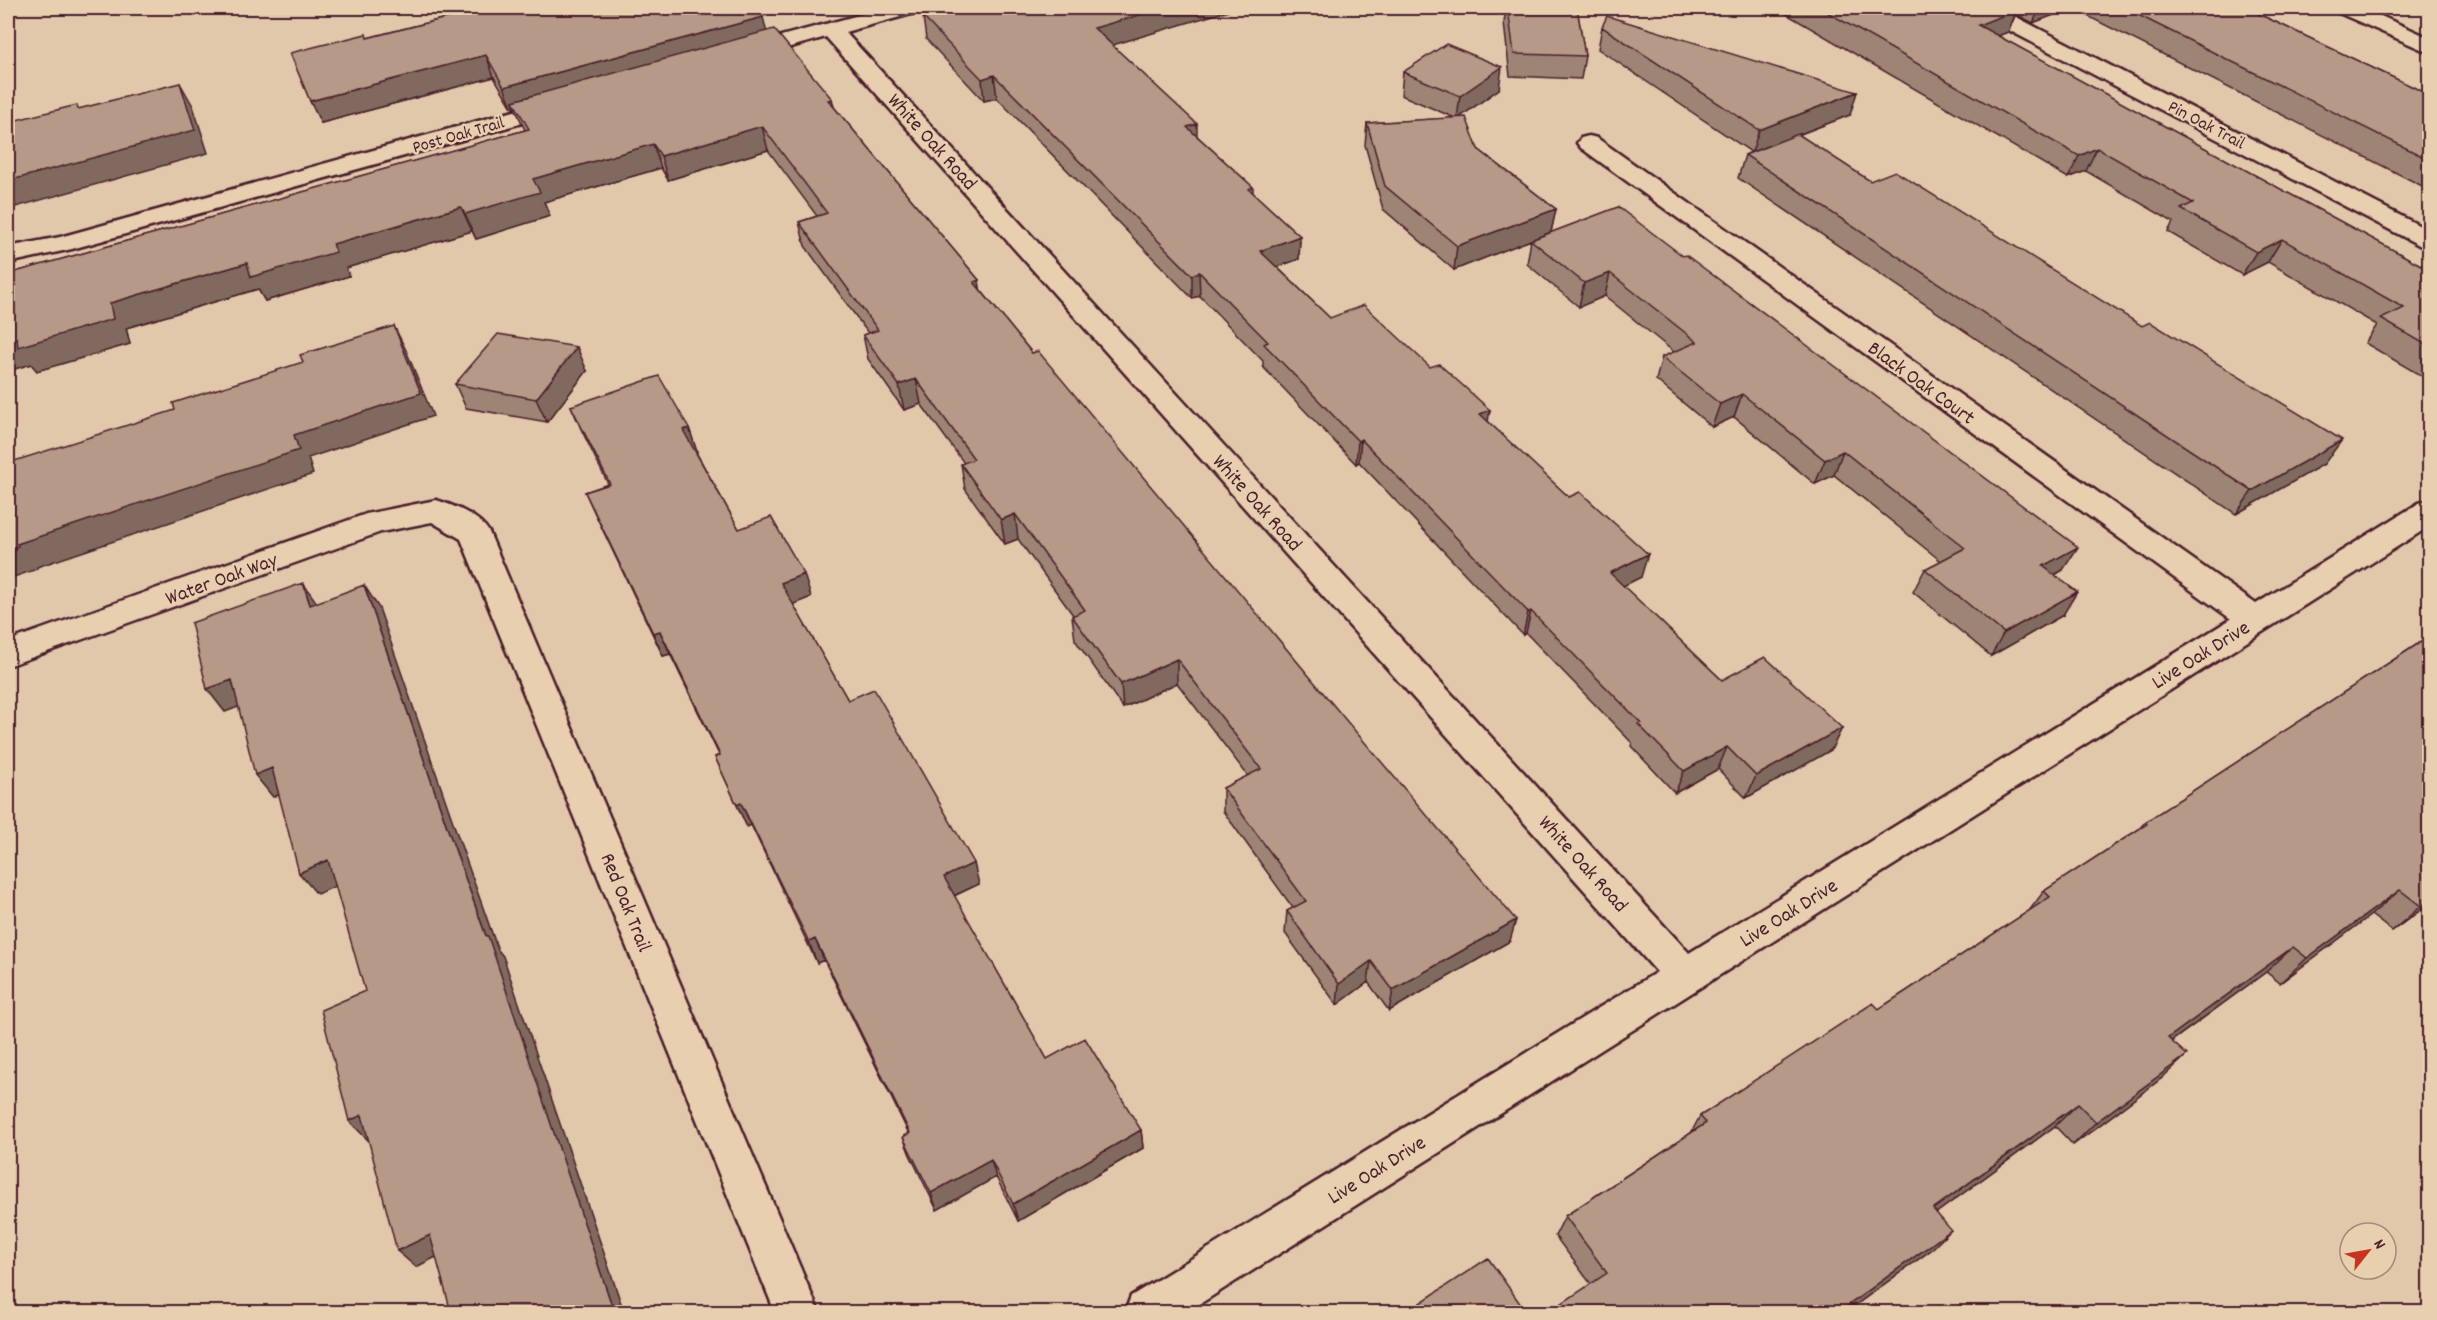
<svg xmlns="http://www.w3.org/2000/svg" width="2437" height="1320" viewBox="0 0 2437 1320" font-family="Dekko,sans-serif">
  <rect width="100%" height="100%" fill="#e1c8aa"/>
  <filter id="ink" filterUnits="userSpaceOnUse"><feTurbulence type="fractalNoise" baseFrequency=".0167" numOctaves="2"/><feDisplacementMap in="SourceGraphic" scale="12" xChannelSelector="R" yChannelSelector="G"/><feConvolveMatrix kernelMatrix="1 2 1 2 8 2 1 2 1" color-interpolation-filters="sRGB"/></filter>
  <g filter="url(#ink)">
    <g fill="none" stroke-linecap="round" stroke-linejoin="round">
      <!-- minor casing -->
      <g stroke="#4a1f2b" stroke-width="5">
        <path id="minor" d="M 885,8 L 918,8 L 915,13 L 845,32 L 1689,953 L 2231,619 L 1581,148 L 1577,143 L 1581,138 L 1589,136 L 1597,138 L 2256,604 L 2419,503 L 2430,500 L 2430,526 L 1187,1312 L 1125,1312 L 1131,1296 L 1657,972 L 826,37 L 741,61 L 733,59 L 730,54 L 733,49 Z
          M 1973,8 L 1999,8 L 2430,231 L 2430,249 L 2421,246 L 1976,13 Z
          M 561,98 L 569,100 L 572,105 L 569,110 L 72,249 L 8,263 L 8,247 L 60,237 Z
          M 436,500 C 453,505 480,516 489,532 L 819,1312 L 775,1312 L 461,539 L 432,522 L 381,532 L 8,666 L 8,641 L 366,514 Z"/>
      </g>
      <!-- secondary casing -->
      <g stroke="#4a1f2b" stroke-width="5">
        <path id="secondary" d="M 2336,8 L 2363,8 L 2430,38 L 2430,53 L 2339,13 Z"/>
      </g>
      <!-- minor -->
      <use href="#minor" fill="#e7cfaf" fill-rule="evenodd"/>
      <!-- secondary -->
      <use href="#secondary" fill="#e7cfaf" fill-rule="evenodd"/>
    </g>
    <!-- wall -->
    <path fill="#9d8474" stroke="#4a1f2b" stroke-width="1.5" d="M 472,8 L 756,8 L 766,31 L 832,99 L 834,107 L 979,280 L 980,289 L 1510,941 L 1389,1011 L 1368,982 L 1337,1005 L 1285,933 L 1287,911 L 1293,908 L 1223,811 L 1223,788 L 1248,776 L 1177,683 L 1123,708 L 1075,640 L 1072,616 L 1073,615 L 1018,539 L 1005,544 L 965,489 L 961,464 L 964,463 L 921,404 L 904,410 L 868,359 L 863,335 L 868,333 L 805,246 L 799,222 L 817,216 L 768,150 L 668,180 L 661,168 L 544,202 L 550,216 L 476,239 L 472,231 L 346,268 L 349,276 L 265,301 L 258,289 L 126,328 L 130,344 L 37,371 L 31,364 L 8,371 L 8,274 L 525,130 L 515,108 L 513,109 L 494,77 L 321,123 L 310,101 L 367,38 L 473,11 Z
      M 1506,8 L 1577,8 L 1585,56 L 1581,79 L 1510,76 L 1504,23 Z
      M 1776,8 L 2246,8 L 2430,95 L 2430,190 L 2072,8 L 2033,23 L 2016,14 L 2008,32 L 1998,36 L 2430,270 L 2430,381 L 2365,343 L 2377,325 L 2268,262 L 2242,275 L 2168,232 L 2173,222 L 2086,171 L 2068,178 Z
      M 923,17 L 1112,45 L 1197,136 L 1253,187 L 1253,193 L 1300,236 L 1299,259 L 1277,267 L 1330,318 L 1488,421 L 1641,577 L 1623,586 L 1722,680 L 1842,728 L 1831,750 L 1746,798 L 1718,769 L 1675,793 L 1631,746 L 1632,743 L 1526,633 L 1523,635 L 1359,462 L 1356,464 L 1263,367 L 1263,361 L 1200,296 L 1192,298 L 997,98 L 984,101 L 926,39 Z
      M 1602,27 L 1850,115 L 1798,135 L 1870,181 L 2324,464 L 2236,514 L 1738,178 L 1745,155 L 1751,152 L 1598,49 Z
      M 1403,72 L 1499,89 L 1459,118 L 1478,149 L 1556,209 L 1551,232 L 1454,270 L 1383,209 L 1365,145 L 1367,123 L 1455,118 L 1401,95 Z
      M 1618,207 L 2063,570 L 2055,575 L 2063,615 L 1991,656 L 1913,592 L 1925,569 L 1941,561 L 1834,475 L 1815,484 L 1734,417 L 1712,427 L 1656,380 L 1662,357 L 1674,352 L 1605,296 L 1579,307 L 1527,264 L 1531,240 Z
      M 587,371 L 547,422 L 466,408 L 455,384 Z
      M 571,406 L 689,428 L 697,452 L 696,452 L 739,529 L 811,597 L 793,604 L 848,700 L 979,884 L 954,896 L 1047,1059 L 1141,1130 L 1143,1148 L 1018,1221 L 996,1177 L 937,1210 L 910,1155 L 903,1137 L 909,1134 L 824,960 L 817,963 L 751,825 L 747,827 L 715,757 L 719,755 L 670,654 L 663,656 L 596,516 L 585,492 L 608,484 L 581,429 Z
      M 2430,636 L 2430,903 L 2392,931 L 2371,915 L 2280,983 L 2266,972 L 2172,1041 L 2162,1078 L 2073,1145 L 2055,1126 L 1936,1213 L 1931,1250 L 1846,1312 L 1549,1312 L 1591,1284 L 1555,1236 L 1565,1216 L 1691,1133 L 1700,1116 L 1879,1009 L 2029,911 L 2044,891 L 2139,829 L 2145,822 Z
      M 1420,1303 L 1526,1312 L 1417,1312 Z"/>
    <!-- shaded-wall -->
    <path fill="#806b5e" stroke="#4a1f2b" stroke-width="1.5" d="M 1163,8 L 1237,8 L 1096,50 L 1094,28 Z
      M 2040,8 L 2072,8 L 2033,23 Z
      M 2017,10 L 2008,32 L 1969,47 L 1978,25 Z
      M 763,17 L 768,38 L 513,101 L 515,108 L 513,109 L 504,87 Z
      M 486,55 L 494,77 L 321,123 L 310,101 Z
      M 1502,67 L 1499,89 L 1457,119 L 1460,96 Z
      M 994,75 L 997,98 L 984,101 L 982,79 Z
      M 180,83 L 193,106 L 208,153 L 16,207 L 8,195 L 8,181 Z
      M 1857,92 L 1850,115 L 1752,152 L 1759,130 Z
      M 832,99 L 837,123 L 828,100 Z
      M 1197,124 L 1197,146 L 1187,127 Z
      M 762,126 L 768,150 L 668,180 L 661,156 Z
      M 653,144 L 661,168 L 544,202 L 550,216 L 476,239 L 465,214 L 533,179 Z
      M 2097,148 L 2086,171 L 2068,178 L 2079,156 Z
      M 461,207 L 472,231 L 346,268 L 349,276 L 265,301 L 258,289 L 126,328 L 130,344 L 37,371 L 31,364 L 8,371 L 8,341 L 110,303 L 247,263 L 333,244 Z
      M 1556,209 L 1551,232 L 1454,270 L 1457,246 Z
      M 1300,236 L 1299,259 L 1259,274 L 1260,251 Z
      M 2282,239 L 2268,262 L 2242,275 L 2256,252 Z
      M 1199,272 L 1200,296 L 1192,298 L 1192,275 Z
      M 1610,273 L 1605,296 L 1579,307 L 1584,283 Z
      M 979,280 L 982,305 L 974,282 Z
      M 394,326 L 406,350 L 433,416 L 308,458 L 313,474 L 37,567 L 37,569 L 8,579 L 8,549 L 17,544 L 294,435 Z
      M 577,347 L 587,371 L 547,422 L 536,399 Z
      M 916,379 L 921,404 L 904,410 L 899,385 Z
      M 1742,394 L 1734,417 L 1712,427 L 1720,404 Z
      M 1490,410 L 1486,433 L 1480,414 Z
      M 689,428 L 697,452 L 692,454 L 683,430 Z
      M 1361,439 L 1359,462 L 1356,464 L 1358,441 Z
      M 2342,440 L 2324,464 L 2236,514 L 2252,491 Z
      M 1843,451 L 1834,475 L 1815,484 L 1825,460 Z
      M 1015,514 L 1018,539 L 1005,544 L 1001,520 Z
      M 2078,547 L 2063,570 L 2029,589 L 2043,566 Z
      M 1648,554 L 1641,577 L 1603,596 L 1610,573 Z
      M 804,574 L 811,597 L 789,606 L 781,583 Z
      M 303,583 L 319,606 L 310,605 Z
      M 364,585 L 379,608 L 463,851 L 498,950 L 503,956 L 624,1312 L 614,1312 L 486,936 L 448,830 Z
      M 2077,592 L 2063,615 L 1991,656 L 2004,633 Z
      M 1531,611 L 1526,633 L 1523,635 L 1528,612 Z
      M 660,631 L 670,654 L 663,656 L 653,633 Z
      M 1177,659 L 1177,683 L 1123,708 L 1121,684 Z
      M 232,680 L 249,703 L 225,712 L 207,689 Z
      M 1842,728 L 1831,750 L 1746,798 L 1756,776 Z
      M 1727,747 L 1718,769 L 1675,793 L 1684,771 Z
      M 272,768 L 290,790 L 273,797 L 255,775 Z
      M 741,803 L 751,825 L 747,827 L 737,805 Z
      M 328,860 L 345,882 L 317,894 L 299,873 Z
      M 974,863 L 979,884 L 949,898 L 944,877 Z
      M 2400,890 L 2371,915 L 2280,983 L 2307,958 Z
      M 2430,900 L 2430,903 L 2392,931 L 2421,906 Z
      M 1516,920 L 1510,941 L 1389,1011 L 1393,990 Z
      M 815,939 L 824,960 L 817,963 L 809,942 Z
      M 2293,947 L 2266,972 L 2144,1061 L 2168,1038 Z
      M 1371,961 L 1368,982 L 1337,1005 L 1339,984 Z
      M 2187,1055 L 2162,1078 L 2073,1145 L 2096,1122 Z
      M 2078,1104 L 2055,1126 L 1913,1230 L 1933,1209 Z
      M 362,1115 L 381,1133 L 368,1140 L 349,1121 Z
      M 1141,1130 L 1143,1148 L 1018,1221 L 1013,1204 Z
      M 991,1160 L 996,1177 L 937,1210 L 931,1193 Z
      M 1951,1230 L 1931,1250 L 1846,1312 L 1839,1312 Z
      M 430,1235 L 448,1251 L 416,1267 L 397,1251 Z"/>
    <!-- building -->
    <path fill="#b79987" stroke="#4a1f2b" stroke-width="1.5" d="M 472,8 L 756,8 L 763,17 L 504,87 L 486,55 L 310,101 L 290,53 L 366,34 L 367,38 L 474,11 Z
      M 958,8 L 1163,8 L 1094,28 L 1197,124 L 1187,127 L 1253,187 L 1249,189 L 1300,236 L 1260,251 L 1330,318 L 1364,305 L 1430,367 L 1439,364 L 1490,410 L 1480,414 L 1569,497 L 1580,492 L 1648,554 L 1610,573 L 1722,680 L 1765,657 L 1842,728 L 1756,776 L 1727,747 L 1684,771 L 1638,724 L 1641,723 L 1531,611 L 1528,612 L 1361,439 L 1358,441 L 1264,344 L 1268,342 L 1199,272 L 1192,275 L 994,75 L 982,79 L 923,17 Z
      M 1508,8 L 1577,8 L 1585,56 L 1514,54 Z
      M 1820,8 L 2012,8 L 2017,10 L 1978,25 L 2430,270 L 2430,347 L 2381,319 L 2404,308 L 2282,239 L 2256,252 L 2181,209 L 2193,203 L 2097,148 L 2079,156 Z
      M 2124,8 L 2246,8 L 2430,95 L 2430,160 Z
      M 1607,16 L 1857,92 L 1759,130 L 1602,27 Z
      M 774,29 L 832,99 L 828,100 L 979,280 L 974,282 L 1032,353 L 1038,351 L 1350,725 L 1516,920 L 1393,990 L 1371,961 L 1339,984 L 1287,911 L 1306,901 L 1223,788 L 1261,769 L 1177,659 L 1121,684 L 1072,616 L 1085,610 L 1015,514 L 1001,520 L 961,464 L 974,459 L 916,379 L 899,385 L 863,335 L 878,330 L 799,222 L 827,213 L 762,126 L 661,156 L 653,144 L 533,179 L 540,192 L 465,214 L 461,207 L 333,244 L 336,252 L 251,277 L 247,263 L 110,303 L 113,319 L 18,347 L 17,338 L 8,341 L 8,274 L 529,129 L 513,101 Z
      M 1446,44 L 1502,67 L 1460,96 L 1403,72 Z
      M 180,83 L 195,130 L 8,181 L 8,122 L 77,105 L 78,109 Z
      M 1466,117 L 1478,149 L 1556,209 L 1457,246 L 1385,186 L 1367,123 Z
      M 1798,134 L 1870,181 L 1895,171 L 2142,326 L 2150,322 L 2342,440 L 2252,491 L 1745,155 Z
      M 1618,207 L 1683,256 L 1686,255 L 2078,547 L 2043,566 L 2077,592 L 2004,633 L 1925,569 L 1965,548 L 1843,451 L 1825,460 L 1742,394 L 1720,404 L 1662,357 L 1697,342 L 1610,273 L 1584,283 L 1531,240 Z
      M 394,326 L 421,393 L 294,435 L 299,450 L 17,544 L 18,546 L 8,549 L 8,463 L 175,410 L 173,403 L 303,362 L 300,355 Z
      M 498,334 L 577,347 L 536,399 L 455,384 Z
      M 659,376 L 689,428 L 683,430 L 739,529 L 771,517 L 804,574 L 781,583 L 848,700 L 874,689 L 974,863 L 944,877 L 1047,1059 L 1085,1038 L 1141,1130 L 1013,1204 L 991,1160 L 931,1193 L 903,1137 L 910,1133 L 815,939 L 809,942 L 741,803 L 737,805 L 715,757 L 720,755 L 660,631 L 653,633 L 585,492 L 610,484 L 571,406 Z
      M 303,583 L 310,605 L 364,585 L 448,830 L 486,936 L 488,936 L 614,1312 L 451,1312 L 430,1235 L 397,1251 L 362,1115 L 349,1121 L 321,1010 L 365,991 L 328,860 L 299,873 L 272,768 L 255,775 L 232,680 L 207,689 L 191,623 Z
      M 2430,636 L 2430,900 L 2421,906 L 2400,890 L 2307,958 L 2293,947 L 2168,1038 L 2187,1055 L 2096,1122 L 2078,1104 L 1933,1209 L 1951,1230 L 1839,1312 L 1549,1312 L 1607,1273 L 1565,1216 L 1706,1123 L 1700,1116 L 1873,1003 L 1879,1009 L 2050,897 L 2044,891 L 2147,824 L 2145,822 Z
      M 1488,1258 L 1526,1312 L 1426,1312 L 1420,1303 Z"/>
  </g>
  <g text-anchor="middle" stroke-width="5" stroke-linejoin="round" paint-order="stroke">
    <!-- far-street labels -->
    <g font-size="18" fill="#4a1f2b" stroke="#e7cfaf">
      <text transform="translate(2207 124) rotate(28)" y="6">Pin Oak Trail</text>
      <text transform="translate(458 134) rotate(-16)" y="6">Post Oak Trail</text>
    </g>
    <!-- street labels -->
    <g font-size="21" fill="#4a1f2b" stroke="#e7cfaf">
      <text transform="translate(933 141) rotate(48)" y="7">White Oak Road</text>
      <text transform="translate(1922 382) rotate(36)" y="7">Black Oak Court</text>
      <text transform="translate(1258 502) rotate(48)" y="7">White Oak Road</text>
      <text transform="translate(221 578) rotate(-20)" y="7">Water Oak Way</text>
      <text transform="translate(2200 654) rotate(-32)" y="7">Live Oak Drive</text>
      <text transform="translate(1584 863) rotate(48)" y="7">White Oak Road</text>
      <text transform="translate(627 902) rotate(68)" y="7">Red Oak Trail</text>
      <text transform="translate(1788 912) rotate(-32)" y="7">Live Oak Drive</text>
      <text transform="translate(1376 1169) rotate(-32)" y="7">Live Oak Drive</text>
    </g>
  </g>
  <!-- margin -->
  <rect width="2437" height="1320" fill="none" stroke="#e7cfaf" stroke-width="30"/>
  <rect x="15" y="15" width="2407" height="1290" fill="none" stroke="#4a1f2b" stroke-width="2" filter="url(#ink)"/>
  <!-- north arrow -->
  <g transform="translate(2368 1251) rotate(59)"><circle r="28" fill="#e7cfaf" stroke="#a8897a" stroke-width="1.5"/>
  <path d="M0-4.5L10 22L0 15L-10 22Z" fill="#c8321e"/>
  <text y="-9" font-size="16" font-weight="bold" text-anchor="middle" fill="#4a1f2b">N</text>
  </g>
</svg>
